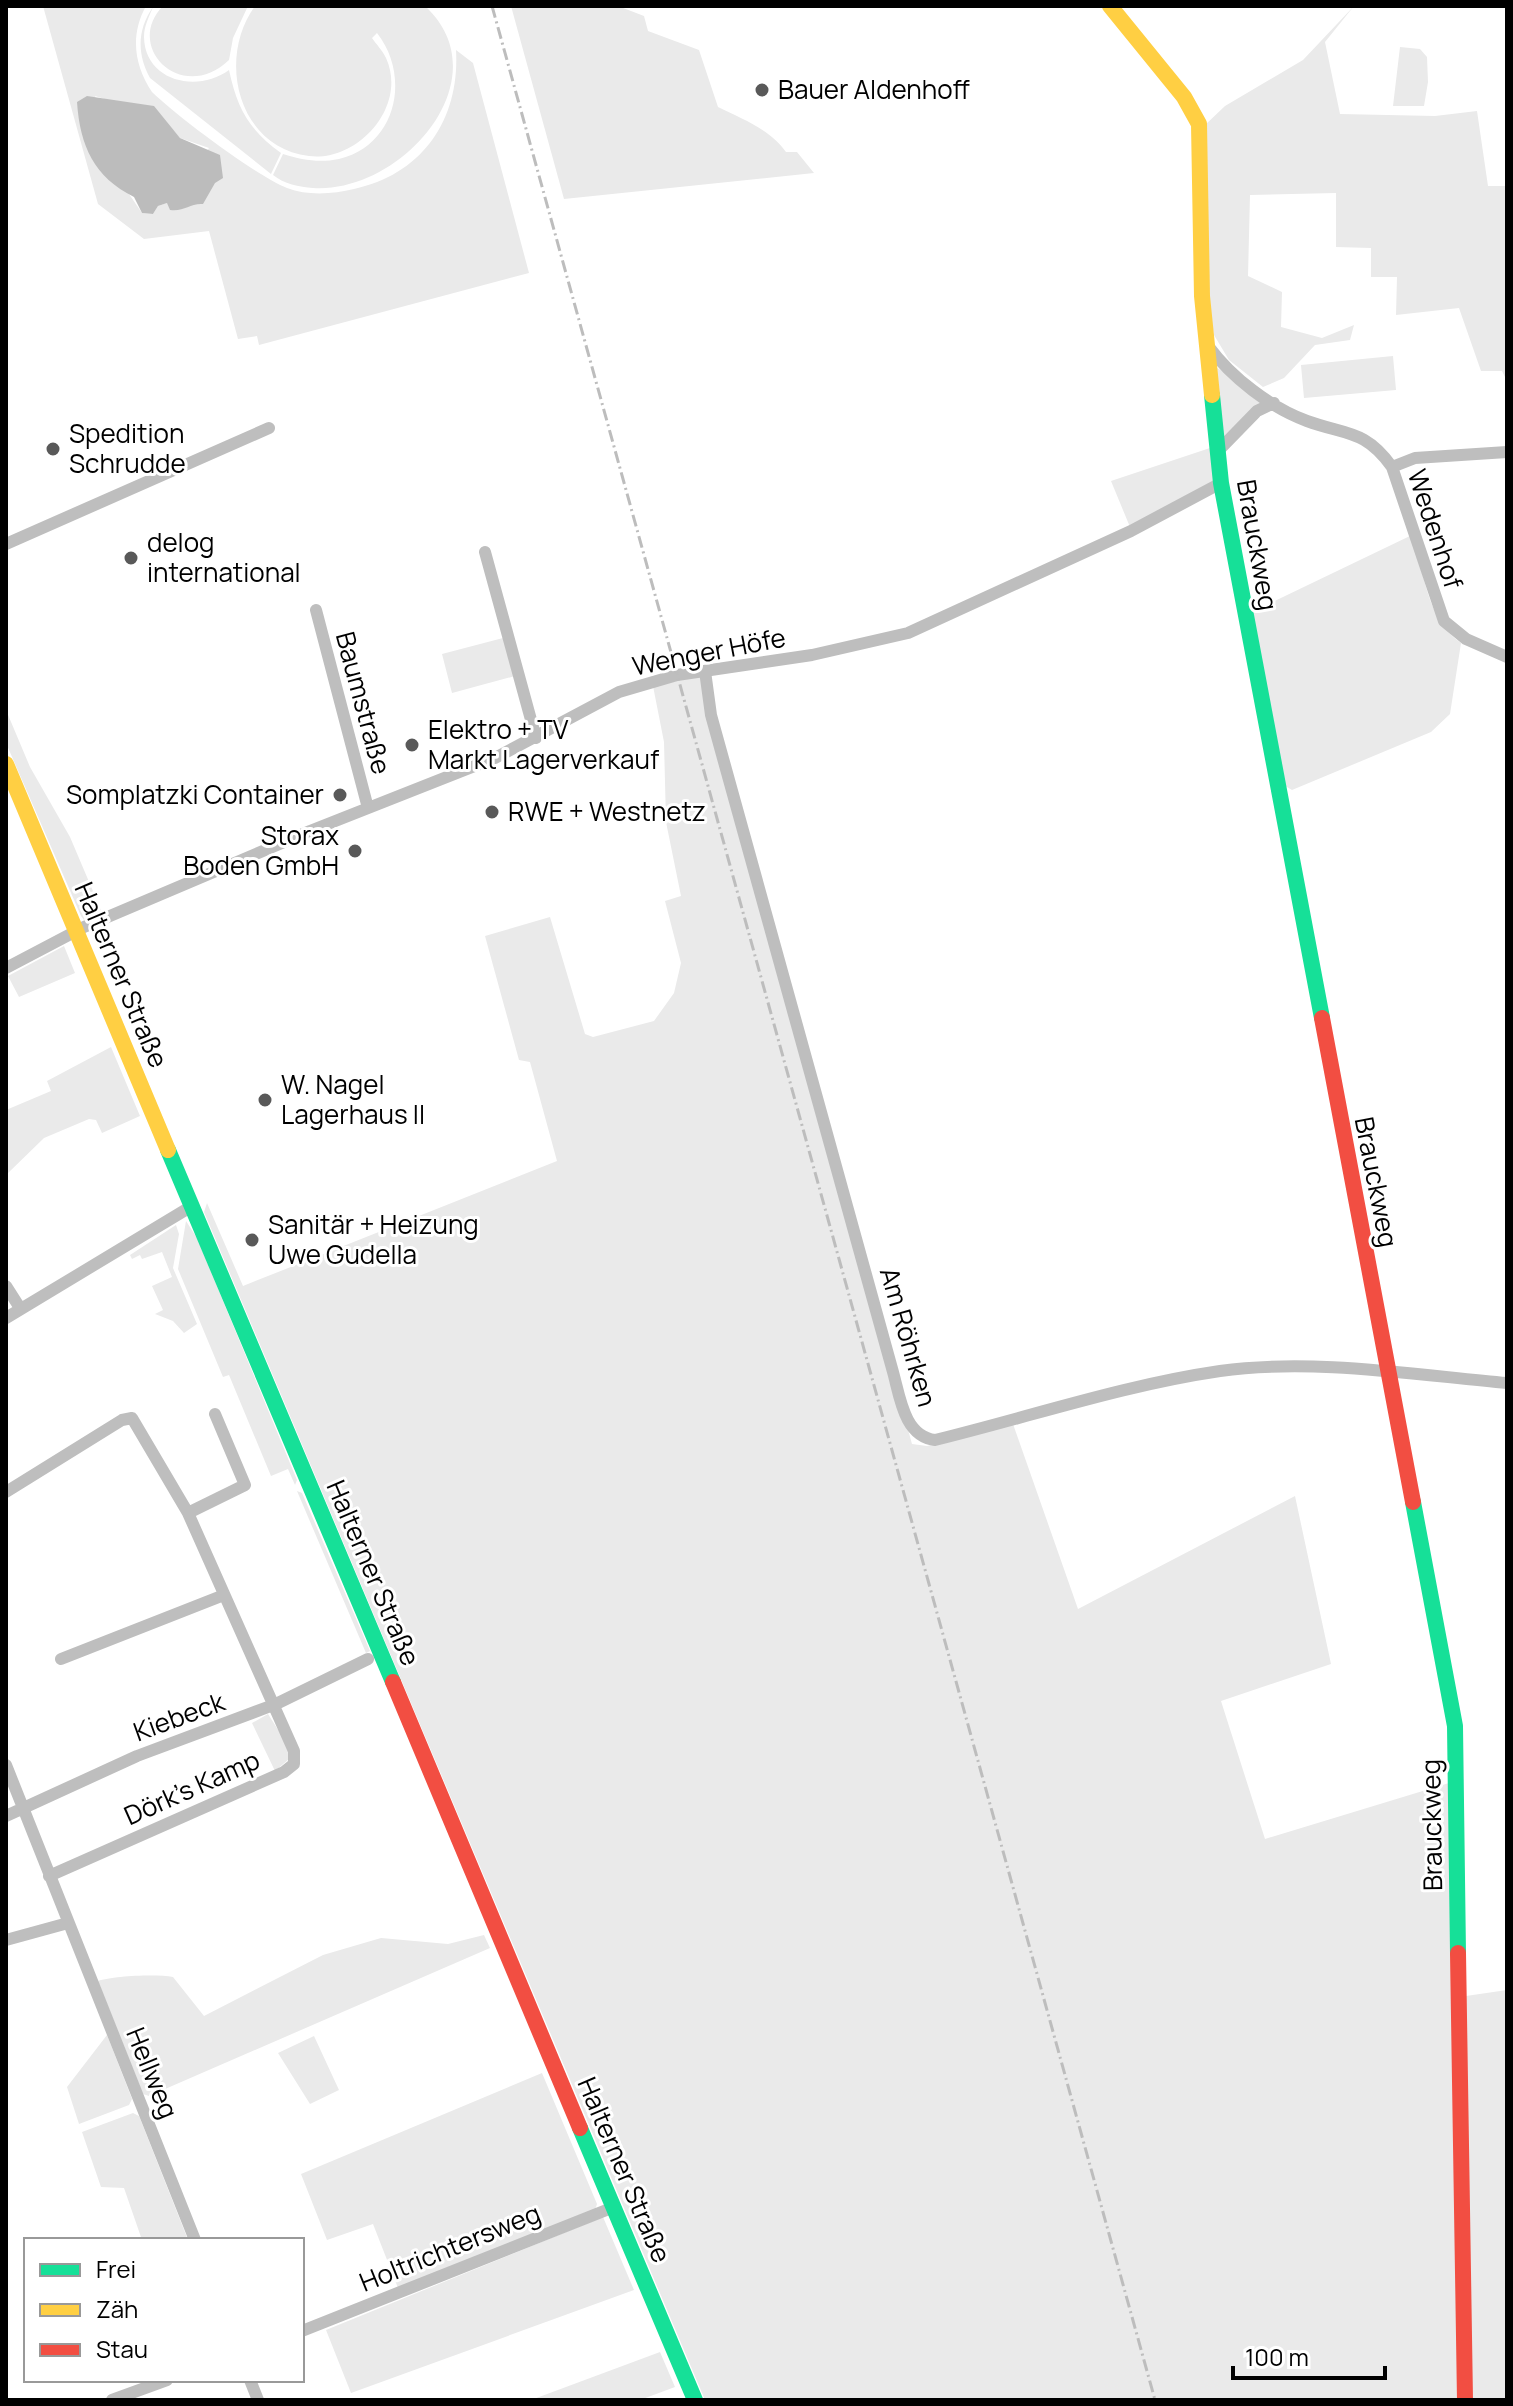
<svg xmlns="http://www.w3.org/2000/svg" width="1513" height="2406" viewBox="0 0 1513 2406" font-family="Manrope,sans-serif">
  <rect width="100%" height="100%" fill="#fff"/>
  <!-- green -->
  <path fill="#eaeaea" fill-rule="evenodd" d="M 43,6 L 146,6 C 130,35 134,65 152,92 C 178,117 255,175 287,188 C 308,196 333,194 354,189 C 423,174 460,119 456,50 L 473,63 L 529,273 L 259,345 L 257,336 L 238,339 L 209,231 L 144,239 L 98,204 ZM 95,96 L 117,103 L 174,131 L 180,138 L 209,148 L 167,203 L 158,206 L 153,214 L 142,213 L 129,194 Z
    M 163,6 L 248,6 L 233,38 L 229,60 C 182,105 123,47 163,6 Z
    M 255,6 L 425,6 C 503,78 402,194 313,188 C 299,187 284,184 273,175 L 283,154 C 302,160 319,163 339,159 C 397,145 411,76 377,33 L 372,38 C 376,44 383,51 386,58 C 408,106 358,162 309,156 C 237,147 217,58 255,6 Z
    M 511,6 L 618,6 L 644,16 L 648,31 L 699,50 L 718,107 C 742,119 770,129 786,152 L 797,152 L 814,173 L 564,199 Z
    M 1354,6 L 1325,42 L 1340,114 L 1435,116 L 1477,111 L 1488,186 L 1507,186 L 1507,381 L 1502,371 L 1481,371 L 1459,308 L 1396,315 L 1397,277 L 1371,277 L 1371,248 L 1336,247 L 1336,193 L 1250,195 L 1248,276 L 1282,292 L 1281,327 L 1322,338 L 1354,325 L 1350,340 L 1315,345 L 1284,378 L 1263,387 L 1229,360 L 1214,335 L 1207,295 L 1204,126 L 1225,106 L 1303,60 Z
    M 153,7 C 149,17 144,26 144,37 C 145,82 198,93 229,70 C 237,108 249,130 281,153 L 271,174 L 150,78 C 137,54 137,30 153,7 Z
    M 1400,47 L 1420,49 L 1427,57 L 1428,82 L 1424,106 L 1393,106 Z
    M 1393,356 L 1396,390 L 1304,398 L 1301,365 Z
    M 1214,366 L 1270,400 L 1222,442 Z
    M 1213,447 L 1215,480 L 1130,527 L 1111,481 Z
    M 1412,535 C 1425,573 1426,619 1461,643 L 1450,714 L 1431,732 L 1292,790 L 1282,784 L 1250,613 Z
    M 503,638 L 515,676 L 452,693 L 442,654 Z
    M 700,676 L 912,1444 L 927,1446 L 1013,1424 L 1078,1609 L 1295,1496 L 1331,1664 L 1221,1701 L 1265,1839 L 1449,1783 L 1458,2400 L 705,2400 L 204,1212 L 207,1203 L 243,1286 L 557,1161 L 530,1062 L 519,1060 L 485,936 L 550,917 L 585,1034 L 593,1037 L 654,1021 L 674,993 L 681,963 L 665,901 L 681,896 L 666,822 L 664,742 L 653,686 Z
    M 6,710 L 30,767 L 70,837 L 101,910 L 111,910 L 84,920 L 81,916 L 6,743 Z
    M 64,946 L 75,973 L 19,997 L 8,976 Z
    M 111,1047 L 140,1116 L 102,1133 L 96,1120 L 89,1119 L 44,1138 L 6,1175 L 6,1110 L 51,1091 L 47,1081 Z
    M 186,1221 L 197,1238 L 297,1480 L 295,1485 L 288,1469 L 271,1476 L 229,1375 L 223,1377 L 178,1269 Z
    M 176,1225 L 179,1234 L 173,1268 L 197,1324 L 184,1333 L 173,1321 L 155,1314 L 163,1310 L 152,1286 L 172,1277 L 162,1252 L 142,1259 L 140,1255 L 132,1259 L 130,1255 Z
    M 297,1491 L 302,1493 L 370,1651 L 366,1653 Z
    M 268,1714 L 289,1747 L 289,1759 L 275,1771 L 252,1723 Z
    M 484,1935 L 490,1948 L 149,2096 L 143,2094 L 98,1981 C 113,1976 156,1974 173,1977 L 204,2016 L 323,1955 L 381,1938 L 448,1944 Z
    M 1507,1990 L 1507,2400 L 1470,2400 L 1466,1996 Z
    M 107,2035 L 132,2099 L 129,2105 L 79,2124 L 67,2087 Z
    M 314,2036 L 339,2090 L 310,2104 L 278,2053 Z
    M 542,2073 L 597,2204 L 595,2210 L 398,2288 L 373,2224 L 327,2240 L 301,2174 Z
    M 133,2113 L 139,2116 L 188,2240 L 142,2240 L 124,2188 L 101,2187 L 82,2132 Z
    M 603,2217 L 634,2290 L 351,2393 L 326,2330 Z
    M 660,2352 L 675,2387 L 640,2400 L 531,2400 Z"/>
  <!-- water -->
  <path fill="#bcbcbc" d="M 87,96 L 154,106 L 180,138 L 220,155 L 223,178 L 215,183 L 203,204 C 190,203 184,212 170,210 L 167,203 L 158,206 L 153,214 L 142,213 L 134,197 C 94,177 80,146 77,102 Z"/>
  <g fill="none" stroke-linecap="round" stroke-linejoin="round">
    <!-- street -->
    <path stroke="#bebebe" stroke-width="12" d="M 1209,347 C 1231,377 1271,408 1307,421 C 1345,435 1365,429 1392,467 L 1444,621 L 1466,639 L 1507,657
      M 1218,451 L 1257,411 L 1274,403
      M 1392,467 L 1415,458 L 1507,452
      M 6,544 L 269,428
      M 485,552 L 536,738
      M 316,610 L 368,808
      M 705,671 L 711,715 L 893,1372 C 900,1397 904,1436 935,1440 C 1029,1417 1124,1385 1220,1371 C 1312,1358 1416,1375 1507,1383
      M 6,968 L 84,927 L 310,831 L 495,758 L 619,692 L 677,675 L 812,655 L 908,633 L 1131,531 L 1221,483
      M 6,1286 L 20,1308
      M 6,1318 L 192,1206
      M 6,1492 L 122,1420 L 132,1418 L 188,1513 L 294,1751 L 294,1764 L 284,1772 L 49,1876
      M 188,1513 L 245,1485 L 215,1414
      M 61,1659 L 224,1595
      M 6,1765 L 195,2240
      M 6,1816 L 137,1756 L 276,1704 L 368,1659
      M 6,1940 L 68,1923
      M 302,2331 L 614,2207
      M 250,2380 L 258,2400
      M 112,2400 L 167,2380"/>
    <!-- fast -->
    <path stroke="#16e098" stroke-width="16" d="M 1212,395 L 1221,483 L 1322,1018
      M 168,1150 L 393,1682
      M 1413,1502 L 1455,1726 L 1458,1953
      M 580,2128 L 695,2400"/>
    <!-- slow -->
    <path stroke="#ffcf43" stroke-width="16" d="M 1110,6 L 1184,97 L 1199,124 L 1202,296 L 1212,395
      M 6,764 L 168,1150"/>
    <!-- jam -->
    <path stroke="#f24e42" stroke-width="16" d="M 1322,1018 L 1413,1502
      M 393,1682 L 580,2128
      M 1458,1953 L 1465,2400"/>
    <!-- rail -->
    <path stroke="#bdbdbd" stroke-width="3" stroke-dasharray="12 4 2 4" stroke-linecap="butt" d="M 492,6 L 1155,2400"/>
  </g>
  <!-- markers -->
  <g fill="#595959" stroke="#fff" stroke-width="3">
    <circle cx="762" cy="90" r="8"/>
    <circle cx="53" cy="449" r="8"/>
    <circle cx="131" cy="558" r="8"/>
    <circle cx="412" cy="745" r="8"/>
    <circle cx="340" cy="795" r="8"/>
    <circle cx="492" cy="812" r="8"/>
    <circle cx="355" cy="851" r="8"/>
    <circle cx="265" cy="1100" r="8"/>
    <circle cx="252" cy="1240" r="8"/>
  </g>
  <g text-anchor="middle" stroke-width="6" stroke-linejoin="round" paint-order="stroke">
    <!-- poi labels -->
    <g font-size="26" fill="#000" stroke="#fff" text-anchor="start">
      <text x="778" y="99">Bauer Aldenhoff</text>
      <text x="69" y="443">Spedition<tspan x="69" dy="30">Schrudde</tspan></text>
      <text x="147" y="552">delog<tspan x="147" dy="30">international</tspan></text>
      <text x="428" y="739">Elektro + TV<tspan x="428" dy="30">Markt Lagerverkauf</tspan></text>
      <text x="324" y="804" text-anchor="end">Somplatzki Container</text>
      <text x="508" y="821">RWE + Westnetz</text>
      <text x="339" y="845" text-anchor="end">Storax<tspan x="339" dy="30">Boden GmbH</tspan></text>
      <text x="281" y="1094">W. Nagel<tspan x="281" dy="30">Lagerhaus II</tspan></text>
      <text x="268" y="1234">Sanitär + Heizung<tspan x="268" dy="30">Uwe Gudella</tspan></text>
    </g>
    <!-- street labels -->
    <g font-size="26" fill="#000" stroke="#fff">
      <text transform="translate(1435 529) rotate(72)" y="9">Wedenhof</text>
      <text transform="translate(1257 545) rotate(80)" y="9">Brauckweg</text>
      <text transform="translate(709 652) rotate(-11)" y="9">Wenger Höfe</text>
      <text transform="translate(363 703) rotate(75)" y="9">Baumstraße</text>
      <text transform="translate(121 975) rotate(67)" y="9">Halterner Straße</text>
      <text transform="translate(1376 1182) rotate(79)" y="9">Brauckweg</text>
      <text transform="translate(908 1337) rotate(74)" y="9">Am Röhrken</text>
      <text transform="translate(373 1573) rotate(67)" y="9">Halterner Straße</text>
      <text transform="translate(179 1717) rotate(-20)" y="9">Kiebeck</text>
      <text transform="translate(192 1788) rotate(-24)" y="9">Dörk's Kamp</text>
      <text transform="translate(1432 1825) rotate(-91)" y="9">Brauckweg</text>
      <text transform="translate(152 2073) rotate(68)" y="9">Hellweg</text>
      <text transform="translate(624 2170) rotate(67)" y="9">Halterner Straße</text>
      <text transform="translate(450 2248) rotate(-22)" y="9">Holtrichtersweg</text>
    </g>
  </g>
  <!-- border -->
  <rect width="1513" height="2406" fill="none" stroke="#000000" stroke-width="16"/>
  <!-- legend -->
  <rect x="24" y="2238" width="280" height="144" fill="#ffffff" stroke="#999999" stroke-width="2"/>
  <rect x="40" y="2264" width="40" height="12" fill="#16e098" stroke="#999999" stroke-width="2"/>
  <text x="96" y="2278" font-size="24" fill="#000000">Frei</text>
  <rect x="40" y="2304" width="40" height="12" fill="#ffcf43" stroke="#999999" stroke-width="2"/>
  <text x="96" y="2318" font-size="24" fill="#000000">Zäh</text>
  <rect x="40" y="2344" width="40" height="12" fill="#f24e42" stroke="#999999" stroke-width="2"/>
  <text x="96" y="2358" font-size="24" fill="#000000">Stau</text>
  <!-- scale -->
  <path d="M1233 2366v12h152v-12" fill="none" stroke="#000000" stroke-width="4"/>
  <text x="1245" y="2366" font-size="24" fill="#000000" stroke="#ffffff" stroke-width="6" paint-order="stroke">100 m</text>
</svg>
